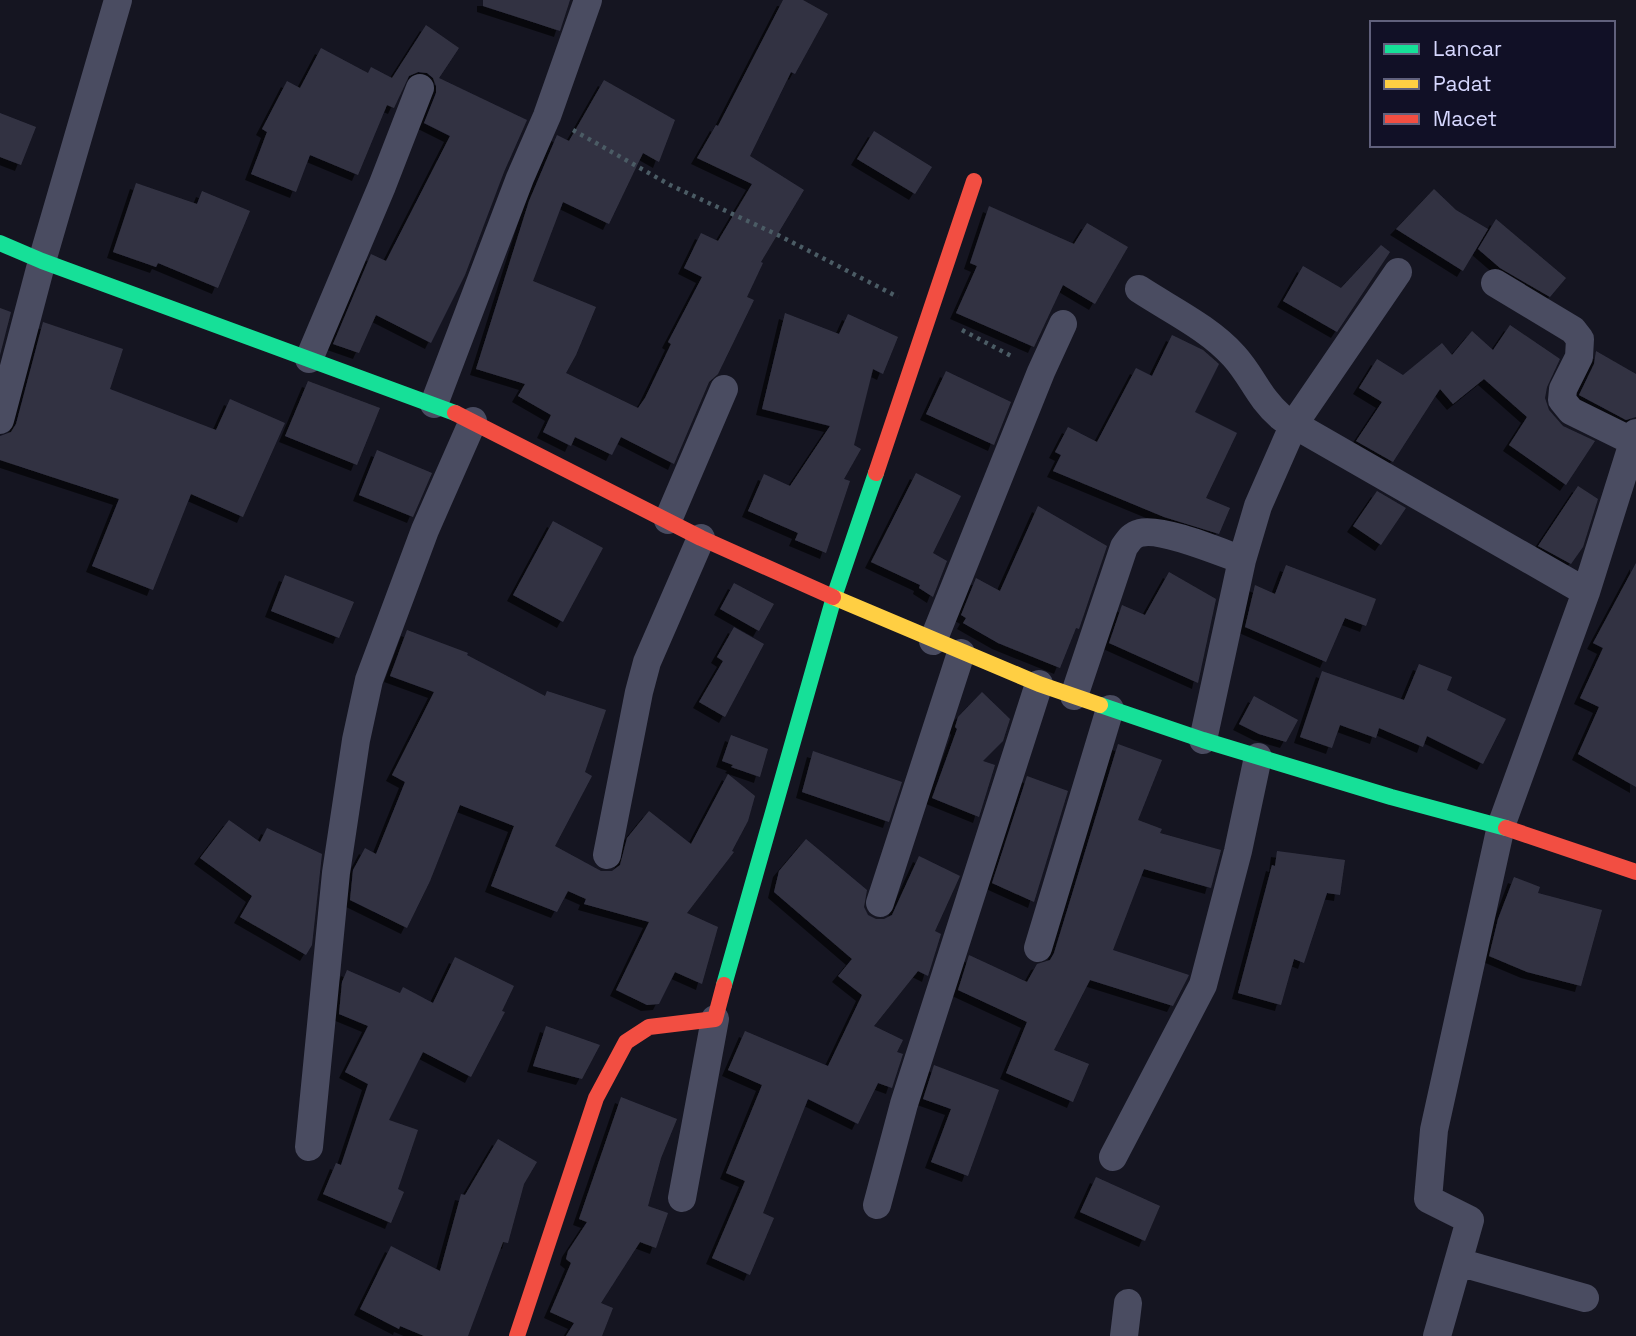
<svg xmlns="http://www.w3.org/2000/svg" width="1636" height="1336" viewBox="0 0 1636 1336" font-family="'Space Grotesk',sans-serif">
  <defs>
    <filter id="shadow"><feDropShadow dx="-6" dy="6" stdDeviation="0" flood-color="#0009"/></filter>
  </defs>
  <rect width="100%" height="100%" fill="#151521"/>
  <!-- building -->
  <path fill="#333343" filter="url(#shadow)" d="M 483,0 L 570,0 L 560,31 L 483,6 Z
    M 783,0 L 803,0 L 828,14 L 795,74 L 791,72 L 750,156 L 804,190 L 761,262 L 763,263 L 747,297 L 754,300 L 718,374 L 709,382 L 674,464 L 621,437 L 612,455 L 575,437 L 571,446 L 543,432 L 551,415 L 518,396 L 525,384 L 476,369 L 529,201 L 557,135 L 569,141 L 604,80 L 675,120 L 659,162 L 643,153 L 609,224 L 563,202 L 533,281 L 596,307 L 576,355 L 566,373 L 638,408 L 645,398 L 671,344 L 668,342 L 702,277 L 684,268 L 701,233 L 718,241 L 752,184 L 697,158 L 716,125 L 718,126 Z
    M 426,25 L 459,48 L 439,78 L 527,120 L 504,172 L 465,275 L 431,343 L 376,315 L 359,353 L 333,344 L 371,254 L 386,261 L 450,136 L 424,123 L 436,93 L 436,86 L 433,78 L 427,73 L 418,72 L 409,76 L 394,108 L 387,105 L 358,175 L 310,155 L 296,192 L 251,174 L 267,132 L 262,129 L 287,81 L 300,88 L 321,48 L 368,73 L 371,67 L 392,78 Z
    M 0,113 L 36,127 L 21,165 L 0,157 Z
    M 874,131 L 932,167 L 915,194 L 857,159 Z
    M 136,183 L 197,204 L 202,191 L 250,211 L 218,288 L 158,263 L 156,267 L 113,252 Z
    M 1434,189 L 1456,210 L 1488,229 L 1463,271 L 1396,229 Z
    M 989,206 L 1074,244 L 1087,223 L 1128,247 L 1095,304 L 1063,285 L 1034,347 L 956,313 L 977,266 L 970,263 Z
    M 1496,219 L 1566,278 L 1550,297 L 1500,268 L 1478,249 Z
    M 1381,245 L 1390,252 L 1337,332 L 1283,301 L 1303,266 L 1341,288 Z
    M 0,308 L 11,312 L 0,355 Z
    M 785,313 L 839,334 L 848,314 L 898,337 L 883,374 L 873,369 L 854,445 L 861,449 L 844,479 L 850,481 L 826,553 L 795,540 L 798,533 L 748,511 L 764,474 L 790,486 L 830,426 L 762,409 Z
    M 43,322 L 123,349 L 110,389 L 216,430 L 230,399 L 285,423 L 243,517 L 191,494 L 153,590 L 92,566 L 119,499 L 0,460 L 0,436 L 11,432 L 16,424 Z
    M 1510,325 L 1560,359 L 1547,387 L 1545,398 L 1549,410 L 1563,426 L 1595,441 L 1566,485 L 1509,445 L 1527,417 L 1484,379 L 1453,404 L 1440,389 L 1393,462 L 1356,441 L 1382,402 L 1359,388 L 1377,359 L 1403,375 L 1442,343 L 1452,355 L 1472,331 L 1493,350 Z
    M 1172,335 L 1203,350 L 1219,364 L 1195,412 L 1237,433 L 1206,498 L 1230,508 L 1219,534 L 1164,517 L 1053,471 L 1061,455 L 1055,452 L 1068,427 L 1097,442 L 1136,368 L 1152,376 Z
    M 1596,351 L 1636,374 L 1636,417 L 1626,420 L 1579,395 L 1594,364 Z
    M 946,371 L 1011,402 L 994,445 L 926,414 Z
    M 308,381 L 380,408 L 357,465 L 285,436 Z
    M 377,450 L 432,473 L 413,517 L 359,495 Z
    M 916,473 L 961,496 L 933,553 L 947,561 L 933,597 L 919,588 L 920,585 L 871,562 Z
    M 1578,486 L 1598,499 L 1583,547 L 1571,564 L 1538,546 Z
    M 1377,491 L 1406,508 L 1381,545 L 1353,526 Z
    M 1038,506 L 1107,546 L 1079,629 L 1076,628 L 1060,668 L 998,643 L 963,623 L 966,618 L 961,615 L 976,578 L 1000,591 Z
    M 553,521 L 603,548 L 563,622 L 513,595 Z
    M 1636,563 L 1636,787 L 1578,754 L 1599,707 L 1580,698 L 1603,648 L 1593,643 Z
    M 1286,565 L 1376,599 L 1366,626 L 1345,618 L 1326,662 L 1245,627 L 1255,585 L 1275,594 Z
    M 1169,572 L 1216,599 L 1198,683 L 1109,643 L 1122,605 L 1145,615 Z
    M 285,575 L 354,602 L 339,638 L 271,611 Z
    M 734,583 L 774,604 L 759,631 L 720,609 Z
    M 734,627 L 764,644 L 725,717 L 699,702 L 723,661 L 717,657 Z
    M 407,630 L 468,653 L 467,655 L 545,696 L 547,691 L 606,710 L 585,772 L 592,776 L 555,846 L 601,871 L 612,871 L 620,865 L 627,838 L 649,811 L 691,844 L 728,774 L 755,796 L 748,821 L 732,851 L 734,852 L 687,913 L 718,927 L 702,984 L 675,972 L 659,1004 L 647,1005 L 616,990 L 649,922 L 584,904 L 586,899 L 568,891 L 557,912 L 491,886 L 514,826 L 460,805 L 430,881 L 407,928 L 350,900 L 353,870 L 365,848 L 376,854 L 405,782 L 392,775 L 434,692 L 390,676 Z
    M 1419,664 L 1452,677 L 1447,690 L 1506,719 L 1483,764 L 1427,736 L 1423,747 L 1379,728 L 1376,738 L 1340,725 L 1332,748 L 1300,737 L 1322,671 L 1404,700 Z
    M 982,692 L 1010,719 L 1003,741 L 983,761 L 995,765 L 979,817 L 932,798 L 957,729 L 955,727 L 958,717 Z
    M 1254,696 L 1298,720 L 1286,742 L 1259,734 L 1239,724 Z
    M 731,735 L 768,749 L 760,777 L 731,767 L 733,765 L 722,761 Z
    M 1118,744 L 1162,760 L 1138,820 L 1162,829 L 1160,833 L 1221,850 L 1211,888 L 1144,869 L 1113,950 L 1189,975 L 1187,979 L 1173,1006 L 1090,980 L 1054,1050 L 1089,1064 L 1073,1102 L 1006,1073 L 1027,1022 L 958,990 L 969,955 L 1027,982 L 1037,964 L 1050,960 L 1054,953 Z
    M 813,751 L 902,782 L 889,822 L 802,792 Z
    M 1027,776 L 1068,791 L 1034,902 L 992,883 Z
    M 229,820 L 260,842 L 267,828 L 322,854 L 312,945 L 306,955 L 240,917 L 252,896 L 200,858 Z
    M 806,839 L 867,890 L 864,907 L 868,915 L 876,919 L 884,919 L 892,915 L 919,856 L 960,876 L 935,931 L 941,934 L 928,976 L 918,971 L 874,1026 L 903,1040 L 897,1052 L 903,1054 L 892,1088 L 878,1083 L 858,1124 L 808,1099 L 763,1213 L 774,1218 L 750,1275 L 712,1258 L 745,1181 L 726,1173 L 762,1085 L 728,1070 L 745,1031 L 828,1066 L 862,995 L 838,976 L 852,959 L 774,892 L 779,871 Z
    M 1277,851 L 1345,860 L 1340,895 L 1327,893 L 1304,963 L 1294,959 L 1281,1005 L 1238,993 L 1272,865 L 1275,866 Z
    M 1514,877 L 1540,887 L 1538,893 L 1602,910 L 1581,986 L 1527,972 L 1489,956 L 1498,919 Z
    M 455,957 L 514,986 L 502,1011 L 505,1012 L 471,1077 L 423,1052 L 389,1120 L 418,1130 L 398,1189 L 404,1192 L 391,1223 L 323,1194 L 336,1163 L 341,1165 L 368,1084 L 345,1072 L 368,1026 L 339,1014 L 342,982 L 347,970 L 400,993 L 403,987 L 433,1003 Z
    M 546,1026 L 600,1045 L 582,1079 L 533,1066 Z
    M 934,1065 L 999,1090 L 968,1176 L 931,1162 L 951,1109 L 923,1099 Z
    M 621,1097 L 677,1119 L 661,1158 L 648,1206 L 668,1213 L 656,1248 L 640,1242 L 601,1303 L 613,1308 L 602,1336 L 566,1336 L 574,1323 L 550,1312 L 571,1263 L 566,1259 L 568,1251 L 587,1222 L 579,1219 Z
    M 498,1139 L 537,1162 L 524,1184 L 508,1243 L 503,1242 L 468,1336 L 424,1336 L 400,1326 L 399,1329 L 360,1309 L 391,1246 L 440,1271 L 461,1194 L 465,1195 Z
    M 1096,1177 L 1160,1206 L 1145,1241 L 1080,1212 Z"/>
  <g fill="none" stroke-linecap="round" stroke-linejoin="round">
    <!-- path -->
    <path stroke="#4b5c65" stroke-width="4.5" stroke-dasharray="3.5 5" stroke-linecap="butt" d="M 573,130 L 670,185 L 780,236 L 898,297
      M 962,330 L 1013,357"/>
    <!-- street -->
    <path stroke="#4a4c61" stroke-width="28" d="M 1495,283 L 1573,330 L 1580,339 L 1579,357 L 1563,389 L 1562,400 L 1571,411 L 1636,443
      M 1139,289 C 1171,310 1209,328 1234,356 C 1253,377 1258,397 1281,417 L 1586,592
      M 309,359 L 382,186 L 420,88
      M 434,404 L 520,178 L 547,116 L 588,0
      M 0,420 L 42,261 L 118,0
      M 668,520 L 724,389
      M 933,641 L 1041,372 L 1063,324
      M 1074,696 L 1124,547 C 1129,540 1132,535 1140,533 C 1161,527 1220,552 1242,560
      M 1203,740 L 1242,560 L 1258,506 L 1294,424 L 1398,272
      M 607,855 L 639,692 L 647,662 L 701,538
      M 880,903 L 961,653
      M 1038,948 L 1110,709
      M 309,1147 L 336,873 L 356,740 L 369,680 L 425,530 L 473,421
      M 1113,1157 L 1203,985 L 1238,851 L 1258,757
      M 682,1198 L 715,1019
      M 877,1205 L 904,1104 L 1039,684
      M 1458,1262 L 1585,1298
      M 1124,1336 L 1128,1303
      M 1437,1336 L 1470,1220 L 1428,1199 L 1434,1130 L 1501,826 L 1586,592 L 1636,433"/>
    <!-- fast -->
    <path stroke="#16e098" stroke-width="16" d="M 0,243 L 42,261 L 455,413
      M 1100,705 L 1203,740 L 1391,797 L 1506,828
      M 724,985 L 834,597 L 876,473"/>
    <!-- slow -->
    <path stroke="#ffcf43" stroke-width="16" d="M 833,597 L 1039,684 L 1100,705"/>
    <!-- jam -->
    <path stroke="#f24e42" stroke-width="16" d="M 455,413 L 701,538 L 833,597
      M 876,473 L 974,181
      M 1506,828 L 1636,872
      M 517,1336 L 596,1098 L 626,1042 L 649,1027 L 715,1019 L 724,985"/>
  </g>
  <!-- legend -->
  <rect x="1370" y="21" width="245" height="126" fill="#111026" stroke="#60607c" stroke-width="2"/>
  <rect x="1384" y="44" width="35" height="10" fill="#16e098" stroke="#60607c" stroke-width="2"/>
  <text x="1433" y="56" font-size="21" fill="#d6d7fe">Lancar</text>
  <rect x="1384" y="79" width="35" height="10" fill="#ffcf43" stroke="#60607c" stroke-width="2"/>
  <text x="1433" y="91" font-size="21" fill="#d6d7fe">Padat</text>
  <rect x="1384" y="114" width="35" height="10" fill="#f24e42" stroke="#60607c" stroke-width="2"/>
  <text x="1433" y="126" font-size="21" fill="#d6d7fe">Macet</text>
</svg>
